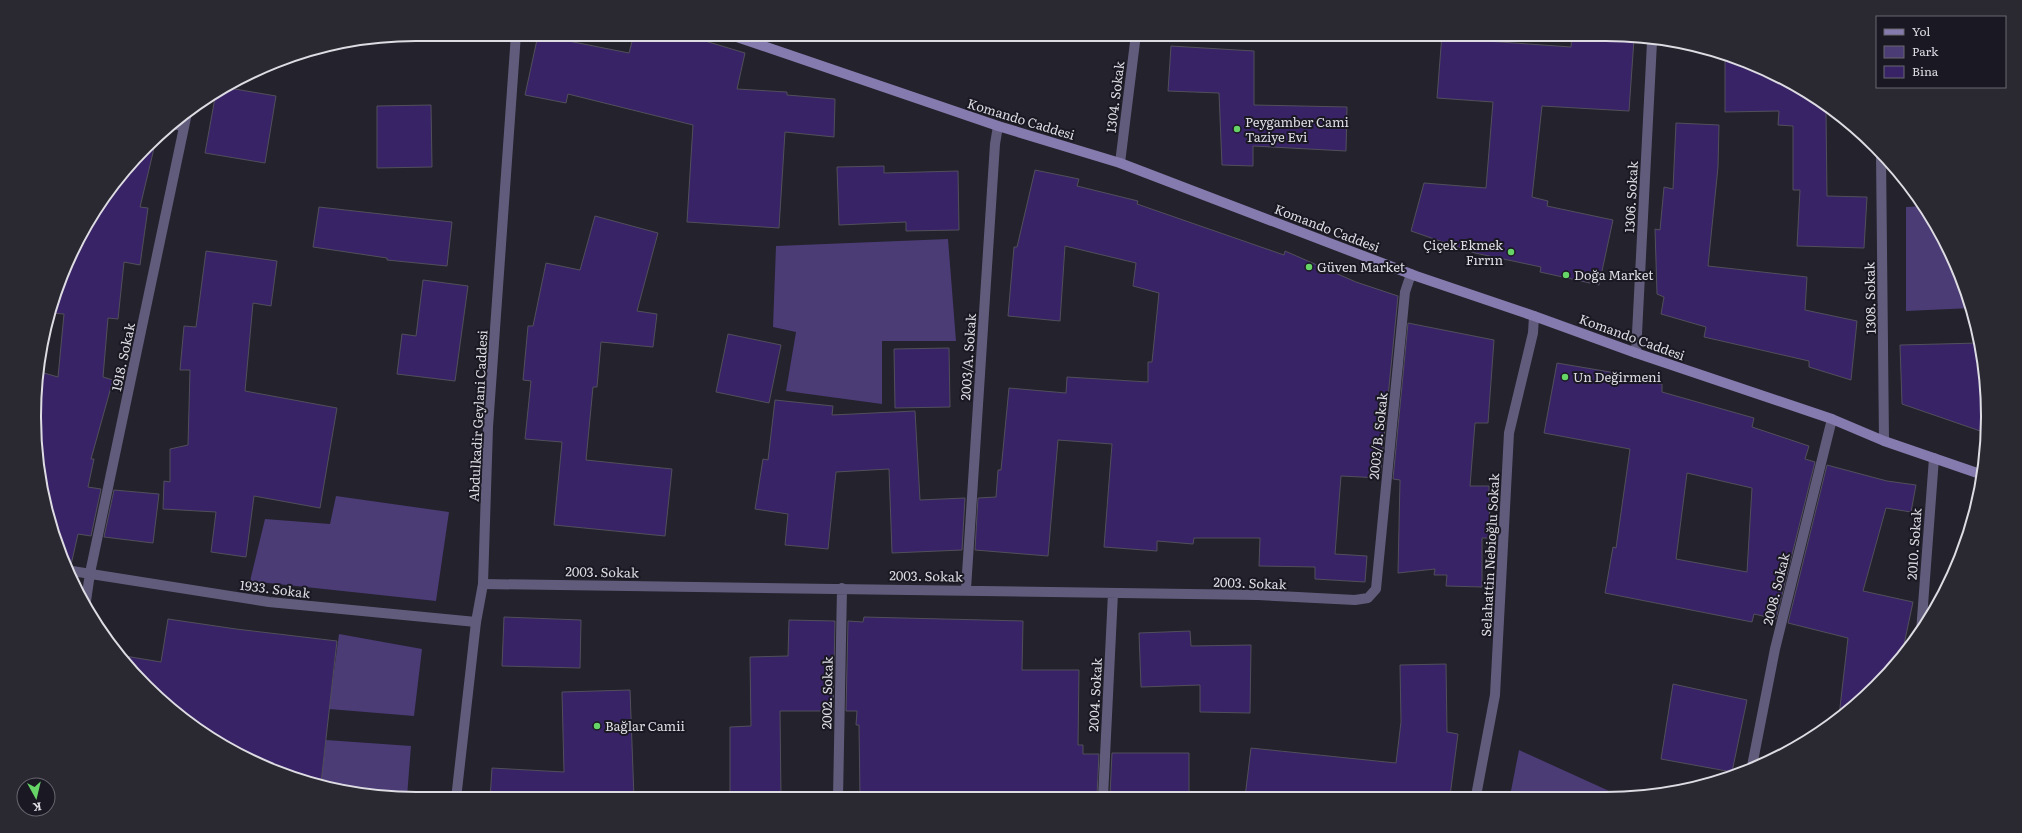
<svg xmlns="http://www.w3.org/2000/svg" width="2022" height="833" viewBox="0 0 2022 833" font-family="Literata,serif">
  <rect width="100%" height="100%" fill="#24222c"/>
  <!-- green -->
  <path fill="#4b3c75" d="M 1923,206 L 1948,247 L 1972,308 L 1906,311 L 1906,207 Z
    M 948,239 L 956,341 L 882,341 L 882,404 L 786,391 L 796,332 L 773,327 L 776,246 Z
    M 336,496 L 449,512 L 436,601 L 250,581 L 265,519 L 330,524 Z
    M 339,634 L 422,649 L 414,716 L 329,709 Z
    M 326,740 L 411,746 L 407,797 L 321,783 Z
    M 1519,750 L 1618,795 L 1618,796 L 1510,796 Z"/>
  <!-- building -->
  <path fill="#392367" stroke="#514f5b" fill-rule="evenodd" d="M 634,34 L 682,34 L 745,53 L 737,89 L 787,92 L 787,95 L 835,99 L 834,137 L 785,132 L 779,228 L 687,222 L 693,125 L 568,94 L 566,103 L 525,95 L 538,35 L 629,53 Z
    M 1442,34 L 1486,34 L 1486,41 L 1571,47 L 1572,34 L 1606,34 L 1634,39 L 1629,111 L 1542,106 L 1532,197 L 1548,201 L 1547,206 L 1613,220 L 1599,285 L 1540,272 L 1541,267 L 1475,253 L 1411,231 L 1424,183 L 1486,188 L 1493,102 L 1437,98 Z
    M 1171,46 L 1254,51 L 1254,105 L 1347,107 L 1346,151 L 1253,146 L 1253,166 L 1222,165 L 1219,93 L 1168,91 Z
    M 1725,54 L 1797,85 L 1832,111 L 1826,111 L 1827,196 L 1867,197 L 1864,248 L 1797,246 L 1800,190 L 1793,190 L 1793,126 L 1778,125 L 1779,111 L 1725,112 Z
    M 223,87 L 276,96 L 265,163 L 205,153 L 216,92 Z
    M 431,105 L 432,167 L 377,168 L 377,106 Z
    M 1676,123 L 1719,125 L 1718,167 L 1708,266 L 1807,277 L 1805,310 L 1857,321 L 1851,380 L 1809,367 L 1809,361 L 1704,337 L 1706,327 L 1661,314 L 1664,297 L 1657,294 L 1655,229 L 1660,230 L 1664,187 L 1673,189 Z
    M 156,140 L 140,207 L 148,208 L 140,265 L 124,262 L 118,319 L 108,318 L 103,377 L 113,380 L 91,459 L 94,459 L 88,487 L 101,489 L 91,536 L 78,534 L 71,565 L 69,565 L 41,491 L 37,371 L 58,377 L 64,314 L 50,313 L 54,294 L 85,225 Z
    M 884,166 L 884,173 L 958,171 L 959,230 L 906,231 L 906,222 L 839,225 L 837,167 Z
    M 1035,170 L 1079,179 L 1077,186 L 1138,201 L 1137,204 L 1284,255 L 1285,251 L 1356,282 L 1398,296 L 1380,478 L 1341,476 L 1335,554 L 1367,556 L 1365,582 L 1315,579 L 1315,567 L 1259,566 L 1260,538 L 1194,538 L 1193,544 L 1157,541 L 1157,551 L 1104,547 L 1112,444 L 1058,440 L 1048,556 L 975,550 L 978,498 L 996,497 L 998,470 L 1001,470 L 1009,388 L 1066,393 L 1067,377 L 1148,382 L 1148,362 L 1152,362 L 1159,293 L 1133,286 L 1136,263 L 1065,246 L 1060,321 L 1008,316 L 1014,247 L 1017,247 Z
    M 319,207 L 452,222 L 447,266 L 387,260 L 387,258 L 313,247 Z
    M 595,216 L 658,233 L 637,311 L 657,314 L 653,347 L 601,342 L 597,387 L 593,387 L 586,460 L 672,469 L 665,536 L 554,525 L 562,442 L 525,439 L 531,381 L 523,380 L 528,326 L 533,326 L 546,263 L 580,270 Z
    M 206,251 L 277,261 L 271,306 L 253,303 L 245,391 L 337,408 L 320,508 L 254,496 L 246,557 L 211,552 L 216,512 L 163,509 L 164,481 L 170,482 L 170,449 L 188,445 L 190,370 L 180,370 L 184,326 L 196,327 Z
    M 423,280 L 468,286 L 455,381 L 397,374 L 402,334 L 416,336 Z
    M 1408,323 L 1494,340 L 1488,423 L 1475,423 L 1470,486 L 1489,486 L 1490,538 L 1482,538 L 1482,587 L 1446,586 L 1447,575 L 1434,575 L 1435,569 L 1398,573 L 1400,480 L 1393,479 Z
    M 728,334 L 781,345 L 769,403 L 716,392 Z
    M 1979,343 L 1987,391 L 1986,433 L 1902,404 L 1900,345 Z
    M 949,348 L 950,407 L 895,408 L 894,349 Z
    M 1557,363 L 1616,373 L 1615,379 L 1662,384 L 1662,392 L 1754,418 L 1752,427 L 1809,446 L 1805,459 L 1815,462 L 1776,619 L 1754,614 L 1752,622 L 1605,593 L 1613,547 L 1616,548 L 1630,449 L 1544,433 ZM 1687,473 L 1752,488 L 1747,572 L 1676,559 Z
    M 775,400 L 833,406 L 832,415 L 915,411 L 920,500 L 965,498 L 962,550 L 892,553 L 889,469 L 836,472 L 828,549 L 785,545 L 788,514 L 755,509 L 763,459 L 768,460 Z
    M 1827,465 L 1887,481 L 1916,485 L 1911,512 L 1886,508 L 1863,591 L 1913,602 L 1902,654 L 1858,704 L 1839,716 L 1848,638 L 1788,623 Z
    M 114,490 L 159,494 L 153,543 L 104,537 Z
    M 504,617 L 581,620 L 580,668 L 502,666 Z
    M 864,617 L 1023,621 L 1022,670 L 1079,670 L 1078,745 L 1083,745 L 1083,754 L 1099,754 L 1097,795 L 860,798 L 859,725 L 856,725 L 857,711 L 846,711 L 848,621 L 863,622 Z
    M 168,619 L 236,629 L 337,641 L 321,783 L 294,779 L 183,720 L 129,669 L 119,655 L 161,662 Z
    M 789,620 L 835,621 L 833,711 L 780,711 L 781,798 L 730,798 L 730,727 L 751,726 L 750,657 L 788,656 Z
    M 1190,631 L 1191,646 L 1251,645 L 1250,713 L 1200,712 L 1200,685 L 1141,687 L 1139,633 Z
    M 1446,664 L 1447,732 L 1458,734 L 1450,796 L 1245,797 L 1251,748 L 1396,763 L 1401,722 L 1400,665 Z
    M 1673,684 L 1747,700 L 1732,772 L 1661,759 Z
    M 630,690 L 634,798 L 490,799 L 492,768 L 564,772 L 562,692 Z
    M 1112,753 L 1189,753 L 1189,795 L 1110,795 Z"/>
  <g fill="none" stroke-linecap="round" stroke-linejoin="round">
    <!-- minor -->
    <path stroke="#625c7c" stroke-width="10" d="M 172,124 L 184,126
      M 1881,154 L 1884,441
      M 1120,163 L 1136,34
      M 1636,353 L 1652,42
      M 72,571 L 269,602 L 476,622
      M 483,584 L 1258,595 L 1355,600 L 1368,598 L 1376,589 L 1405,292 L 1411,274
      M 966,589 L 995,144 L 998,126
      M 85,608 L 90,573 L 187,113
      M 1921,632 L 1934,458
      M 1752,766 L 1775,649 L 1832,419
      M 1476,796 L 1495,695 L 1509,433 L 1533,333 L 1534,316
      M 1103,797 L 1113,593
      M 838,798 L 842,588"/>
    <!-- tertiary -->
    <path stroke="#625c7c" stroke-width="10" d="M 456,799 L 476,622 L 483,584 L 488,427 L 516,34"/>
    <!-- secondary -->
    <path stroke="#867bae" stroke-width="10" d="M 728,34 L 998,126 L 1120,163 L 1416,276 L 1534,316 L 1636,353 L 1832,419 L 1884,441 L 1983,475"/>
  </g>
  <!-- markers -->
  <g fill="#66d467" stroke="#1a1822" stroke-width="1.5">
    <circle cx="1237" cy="129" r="4"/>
    <circle cx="1511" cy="252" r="4"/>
    <circle cx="1309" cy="267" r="4"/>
    <circle cx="1566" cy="275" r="4"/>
    <circle cx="1565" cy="377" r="4"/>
    <circle cx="597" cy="726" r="4"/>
  </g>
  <g text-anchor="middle" stroke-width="4" stroke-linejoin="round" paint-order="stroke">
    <!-- street labels -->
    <g font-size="13" fill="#dddce3" stroke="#1a1822">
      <text transform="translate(1115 97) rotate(-83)" y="5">1304. Sokak</text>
      <text transform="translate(1021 119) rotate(17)" y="5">Komando Caddesi</text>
      <text transform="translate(1631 197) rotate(-87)" y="5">1306. Sokak</text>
      <text transform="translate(1327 228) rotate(21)" y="5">Komando Caddesi</text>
      <text transform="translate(1870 298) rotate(-91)" y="5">1308. Sokak</text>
      <text transform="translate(1632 337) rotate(20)" y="5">Komando Caddesi</text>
      <text transform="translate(123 357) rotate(-78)" y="5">1918. Sokak</text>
      <text transform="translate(968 357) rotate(-86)" y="5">2003/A. Sokak</text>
      <text transform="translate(478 416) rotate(-87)" y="5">Abdulkadir Geylani Caddesi</text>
      <text transform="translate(1378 436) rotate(-84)" y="5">2003/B. Sokak</text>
      <text transform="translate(1914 544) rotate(-86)" y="5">2010. Sokak</text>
      <text transform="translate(1490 555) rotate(-87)" y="5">Selahattin Nebioğlu Sokak</text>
      <text transform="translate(602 572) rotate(1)" y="5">2003. Sokak</text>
      <text transform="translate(926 576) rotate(1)" y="5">2003. Sokak</text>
      <text transform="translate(1250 583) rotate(2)" y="5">2003. Sokak</text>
      <text transform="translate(275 589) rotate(7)" y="5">1933. Sokak</text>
      <text transform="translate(1776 589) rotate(-76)" y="5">2008. Sokak</text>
      <text transform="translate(827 693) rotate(-89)" y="5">2002. Sokak</text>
      <text transform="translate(1095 695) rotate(-87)" y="5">2004. Sokak</text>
    </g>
    <!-- poi labels -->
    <g font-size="13" fill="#dddce3" stroke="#1a1822" text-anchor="start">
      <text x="1245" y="127">Peygamber Cami<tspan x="1245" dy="15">Taziye Evi</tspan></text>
      <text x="1503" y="250" text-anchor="end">Çiçek Ekmek<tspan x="1503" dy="15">Fırrın</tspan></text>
      <text x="1317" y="272">Güven Market</text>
      <text x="1574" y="280">Doğa Market</text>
      <text x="1573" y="382">Un Değirmeni</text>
      <text x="605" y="731">Bağlar Camii</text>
    </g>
  </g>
  <!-- crop -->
  <path d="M0 0H2022V833H0ZM416 41H1606A375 375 0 0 1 1981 416V417A375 375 0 0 1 1606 792H416A375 375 0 0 1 41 417V416A375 375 0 0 1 416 41Z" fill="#2a2831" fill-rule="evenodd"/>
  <path fill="none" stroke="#dddce3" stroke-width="2" d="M416 41H1606A375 375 0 0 1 1981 416V417A375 375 0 0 1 1606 792H416A375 375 0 0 1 41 417V416A375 375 0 0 1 416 41Z"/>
  <!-- legend -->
  <rect x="1876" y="16" width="130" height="72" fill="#1a1822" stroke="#68666f"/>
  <rect x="1884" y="29" width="20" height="6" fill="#867bae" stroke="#68666f"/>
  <text x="1912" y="36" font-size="12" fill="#dddce3">Yol</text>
  <rect x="1884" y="46" width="20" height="12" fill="#4b3c75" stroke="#68666f"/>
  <text x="1912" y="56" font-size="12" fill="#dddce3">Park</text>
  <rect x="1884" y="66" width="20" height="12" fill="#392367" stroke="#68666f"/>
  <text x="1912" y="76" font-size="12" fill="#dddce3">Bina</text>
  <!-- north arrow -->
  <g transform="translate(36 797) rotate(172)"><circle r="19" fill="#1a1822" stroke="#68666f"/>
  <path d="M0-3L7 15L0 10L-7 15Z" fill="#66d467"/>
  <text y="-6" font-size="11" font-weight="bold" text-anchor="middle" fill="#dddce3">K</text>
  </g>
</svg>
